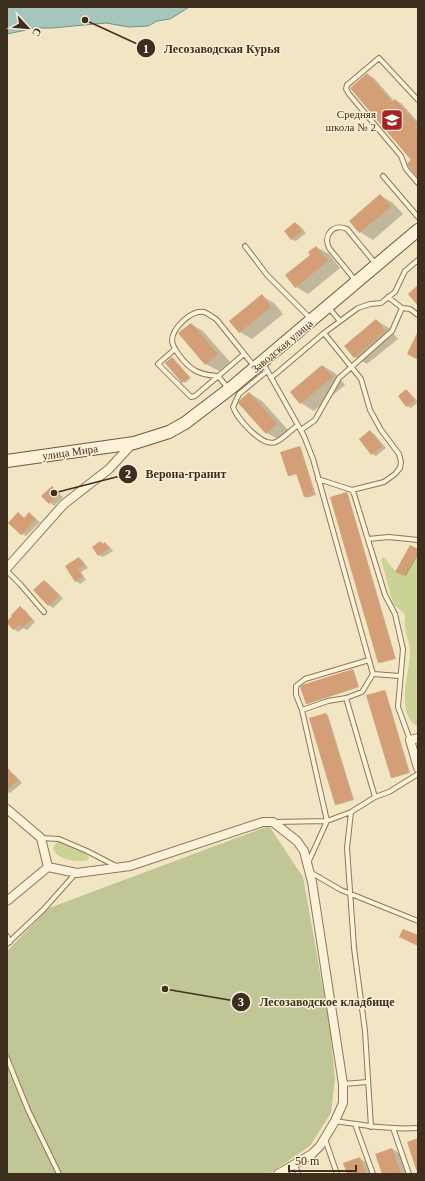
<svg xmlns="http://www.w3.org/2000/svg" width="425" height="1181" viewBox="0 0 425 1181" font-family="Georgia,serif">
  <rect width="100%" height="100%" fill="#f2e5c4"/>
  <!-- green -->
  <path fill="#cad296" d="M 418,552 L 418,714 L 417,717 L 418,718 L 418,727 C 394,713 410,673 410,651 C 410,643 405,634 405,626 C 404,622 405,618 405,614 L 394,605 L 391,597 L 381,559 L 384,557 L 395,571 L 404,576 Z
    M 60,841 C 68,845 85,849 89,858 L 88,860 C 78,863 56,860 53,848 L 56,843 Z"/>
  <!-- cemetery -->
  <path fill="#c0c696" d="M 269,826 L 303,877 L 330,1028 L 335,1079 L 331,1113 L 310,1146 L 269,1174 L 7,1174 L 7,951 L 49,908 Z"/>
  <!-- water -->
  <path fill="#a6c5bd" stroke="#6c958b" d="M 7,7 L 189,7 L 183,11 L 170,19 L 157,21 L 148,26 L 129,27 L 106,23 L 52,28 L 36,28 L 7,34 Z"/>
  <!-- shadow -->
  <path fill="#0003" d="M 367,74 L 374,78 L 394,101 L 395,100 L 402,104 L 418,122 L 418,176 L 412,160 Z
    M 381,196 L 393,203 L 403,214 L 373,240 L 360,232 L 350,221 Z
    M 295,223 L 299,225 L 306,233 L 296,241 L 291,239 Z
    M 316,247 L 329,254 L 340,268 L 308,294 L 296,287 Z
    M 262,296 L 274,303 L 283,314 L 252,339 L 240,332 Z
    M 376,320 L 389,328 L 398,339 L 367,364 L 354,357 Z
    M 191,324 L 203,331 L 230,362 L 219,371 L 206,364 L 180,334 Z
    M 174,359 L 191,378 L 185,383 L 166,363 Z
    M 323,366 L 335,373 L 345,385 L 314,411 L 301,403 L 291,392 Z
    M 406,391 L 410,393 L 418,402 L 411,408 L 407,406 Z
    M 249,393 L 262,401 L 289,431 L 279,440 L 267,433 Z
    M 370,432 L 374,434 L 386,448 L 376,456 L 372,454 Z
    M 300,447 L 301,448 L 316,495 L 307,498 L 305,497 L 298,474 L 290,476 L 288,475 Z
    M 52,487 L 63,497 L 54,506 L 43,496 Z
    M 346,493 L 348,494 L 396,659 L 381,663 L 379,662 Z
    M 18,514 L 25,518 L 30,514 L 40,522 L 26,536 L 22,534 Z
    M 100,542 L 109,546 L 113,551 L 103,557 L 99,555 Z
    M 418,550 L 418,555 L 406,576 L 396,571 Z
    M 79,558 L 83,561 L 88,568 L 81,572 L 86,580 L 80,584 L 76,581 Z
    M 44,581 L 48,583 L 63,598 L 53,608 L 49,605 Z
    M 20,608 L 25,610 L 35,622 L 27,630 L 23,628 L 18,632 L 14,629 L 7,622 Z
    M 352,670 L 354,671 L 359,687 L 308,704 L 306,703 Z
    M 384,691 L 386,692 L 410,773 L 393,778 L 391,777 Z
    M 326,714 L 328,715 L 354,800 L 337,805 L 336,804 Z
    M 11,773 L 15,775 L 22,783 L 10,793 L 7,791 L 7,776 Z
    M 392,1149 L 401,1154 L 408,1174 L 383,1174 Z
    M 360,1159 L 369,1164 L 372,1174 L 348,1174 Z"/>
  <!-- building -->
  <path fill="#d49f76" d="M 367,73 L 392,102 L 395,99 L 418,125 L 415,127 L 418,131 L 418,178 L 409,167 L 407,163 L 411,160 L 350,88 Z
    M 380,194 L 391,207 L 359,233 L 349,221 Z
    M 295,222 L 302,231 L 291,240 L 284,231 Z
    M 316,246 L 328,261 L 295,288 L 285,275 L 310,255 L 308,252 Z
    M 418,285 L 418,306 L 408,294 Z
    M 262,294 L 271,307 L 239,333 L 229,321 Z
    M 376,319 L 386,331 L 354,358 L 344,346 Z
    M 191,323 L 218,354 L 205,365 L 178,333 Z
    M 418,331 L 418,360 L 407,354 Z
    M 172,357 L 189,377 L 182,383 L 165,363 Z
    M 322,365 L 333,377 L 300,404 L 290,392 Z
    M 406,389 L 415,400 L 406,407 L 398,396 Z
    M 249,392 L 277,424 L 266,434 L 238,403 L 240,400 Z
    M 370,430 L 382,446 L 371,455 L 359,439 Z
    M 300,446 L 314,494 L 304,497 L 296,473 L 288,476 L 280,452 Z
    M 52,486 L 60,494 L 49,504 L 41,496 Z
    M 347,492 L 395,658 L 378,663 L 330,497 Z
    M 18,512 L 24,518 L 29,512 L 36,519 L 21,535 L 8,523 Z
    M 100,541 L 103,544 L 105,542 L 109,548 L 98,556 L 92,547 Z
    M 410,545 L 418,549 L 418,552 L 404,576 L 395,572 Z
    M 79,557 L 84,565 L 78,569 L 83,577 L 75,582 L 65,566 Z
    M 44,580 L 59,596 L 48,606 L 33,590 Z
    M 20,606 L 32,619 L 22,628 L 19,625 L 13,630 L 7,623 L 7,621 L 12,616 L 11,615 Z
    M 353,669 L 358,687 L 306,704 L 300,687 L 302,685 Z
    M 385,690 L 409,772 L 391,778 L 366,695 Z
    M 326,713 L 353,799 L 335,805 L 309,718 Z
    M 7,767 L 18,780 L 7,790 Z
    M 403,929 L 418,935 L 418,946 L 399,937 Z
    M 418,1138 L 418,1172 L 417,1172 L 407,1142 Z
    M 392,1148 L 401,1174 L 382,1174 L 375,1154 Z
    M 360,1157 L 366,1174 L 347,1174 L 343,1163 Z"/>
  <g fill="none" stroke-linecap="round" stroke-linejoin="round">
    <!-- lane casing -->
    <g stroke="#8f7658" stroke-width="6">
      <path id="lane" d="M 418,100 L 379,58 L 347,85 L 346,89 L 349,94 L 401,156 L 406,169 L 418,183
        M 383,176 L 418,217
        M 245,246 L 267,275 L 310,318
        M 355,280 L 329,248 C 323,235 333,223 347,229 L 375,263
        M 388,297 L 402,308 L 410,309 L 418,315
        M 329,308 L 340,321
        M 324,333 L 358,308 L 370,304 L 381,303 L 395,292 L 405,271 L 418,260
        M 175,349 L 158,364 L 191,397 L 195,396 L 244,354
        M 263,363 L 304,436 L 313,459 L 373,674 L 400,676
        M 267,371 L 239,394 L 233,407 C 237,418 262,448 276,442 C 283,439 291,430 298,425
        M 271,378 L 324,333 L 361,379 L 370,410 L 381,430 L 399,454 L 401,462 L 400,468 L 395,474 L 384,482 L 352,490
        M 228,388 L 218,376 C 199,375 190,370 179,355 C 176,350 173,347 172,341 C 172,328 191,310 204,312 C 209,314 213,317 217,320 L 254,366
        M 301,430 L 315,420 L 339,378 L 392,331 L 402,308
        M 318,479 L 352,490 L 354,494 L 385,595 L 395,614 L 403,649 L 398,707 L 410,740
        M 368,539 L 389,537 L 418,540
        M 7,571 L 20,584 L 44,612
        M 369,660 L 305,679 L 296,686 L 296,695 L 302,710 L 328,701 L 346,698 L 362,692 L 373,674
        M 346,698 L 375,797
        M 302,710 L 327,821 L 351,812 L 375,797 L 389,792 L 418,774
        M 351,812 L 347,848 L 354,948 L 365,1031 L 371,1127
        M 275,822 L 327,821 L 308,863
        M 41,838 L 59,839 L 87,851 L 116,866
        M 310,872 L 341,890 L 418,921
        M 7,936 L 10,942
        M 7,944 L 43,910 L 76,873
        M 7,1058 L 28,1110 L 59,1174
        M 343,1084 L 368,1082
        M 335,1121 C 363,1125 390,1130 418,1128
        M 355,1124 L 373,1174
        M 393,1128 L 409,1174
        M 325,1139 L 337,1174
        M 295,1164 L 298,1174"/>
    </g>
    <!-- street casing -->
    <g stroke="#8f7658" stroke-width="10">
      <path id="street" d="M 7,568 L 64,504 L 109,469 L 133,443
        M 418,738 L 410,740 L 418,768
        M 7,809 L 41,838 L 48,867 L 7,901
        M 48,867 L 77,873 L 130,866 L 263,822 L 273,822 L 297,841 L 304,851 L 312,882 L 343,1084 L 343,1103 L 335,1121 L 320,1146 L 312,1154 L 278,1174"/>
    </g>
    <!-- secondary casing -->
    <g stroke="#71573b" stroke-width="14">
      <path id="secondary" d="M 7,461 L 134,443 L 169,432 L 185,423 L 231,388 L 418,230"/>
    </g>
    <!-- lane -->
    <use href="#lane" stroke="#fcf2d9" stroke-width="4"/>
    <!-- street -->
    <use href="#street" stroke="#fcf2d9" stroke-width="8"/>
    <!-- secondary -->
    <use href="#secondary" stroke="#fcf2d9" stroke-width="12"/>
  </g>
  <!-- icons -->
  <defs>
    <g id="school-square" transform="scale(1.15)"><rect x="-9" y="-9" width="18" height="18" rx="4" fill="#a52322" stroke="#f9efd5"/><path d="M0-5L7-2L0 1L-7-2ZM-4 1L0 2.5L4 1V4Q0 6-4 4Z" fill="#fff"/></g>
  </defs>
  <g fill-rule="evenodd">
    <use href="#school-square" x="392" y="120"/>
  </g>
  <g text-anchor="middle" stroke-width="3" stroke-linejoin="round" paint-order="stroke">
    <!-- poi labels -->
    <g font-size="11" fill="#3e2e1e" stroke="#f9efd5" text-anchor="end">
      <text x="376" y="118">Средняя<tspan x="376" dy="13">школа № 2</tspan></text>
    </g>
    <!-- street labels -->
    <g font-size="11" fill="#3e2e1e" stroke="#f9efd5">
      <text transform="translate(282 346) rotate(-40)" y="4">Заводская улица</text>
      <text transform="translate(70 452) rotate(-8)" y="4">улица Мира</text>
    </g>
  </g>
  <!-- callouts -->
  <path fill="none" stroke="#3e2e1e" stroke-width="1.5" d="M85 20L146 48M54 493L128 474M165 989L241 1002"/>
  <g fill="#3e2e1e" stroke="#f9efd5" stroke-width="1.5">
    <circle cx="85" cy="20" r="4"/>
    <circle cx="54" cy="493" r="4"/>
    <circle cx="165" cy="989" r="4"/>
    <circle cx="146" cy="48" r="10"/>
    <circle cx="128" cy="474" r="10"/>
    <circle cx="241" cy="1002" r="10"/>
  </g>
  <g font-size="12" text-anchor="middle" font-weight="bold" fill="#fff">
    <text x="146" y="53">1</text>
    <text x="128" y="478">2</text>
    <text x="241" y="1006">3</text>
  </g>
  <g font-size="12" text-anchor="middle" font-weight="bold" fill="#3e2e1e" stroke="#f9efd5" stroke-width="3" stroke-linejoin="round" paint-order="stroke">
    <text x="222" y="53">Лесозаводская Курья</text>
    <text x="186" y="478">Верона-гранит</text>
    <text x="327" y="1006">Лесозаводское кладбище</text>
  </g>
  <!-- border -->
  <rect width="425" height="1181" fill="none" stroke="#3e2e1e" stroke-width="16"/>
  <!-- north arrow -->
  <g transform="translate(28 28) rotate(116)" stroke="#f9efd5" stroke-width="3" paint-order="stroke">
  <path d="M0-3L7 15L0 10L-7 15Z" fill="#3e2e1e"/>
  <text y="-6" font-size="11" font-weight="bold" text-anchor="middle" fill="#3e2e1e">С</text>
  </g>
  <!-- scale -->
  <path d="M289 1165v6h67v-6" fill="none" stroke="#3e2e1e" stroke-width="2"/>
  <text x="295" y="1165" font-size="12" fill="#3e2e1e" stroke="#f9efd5" stroke-width="3" paint-order="stroke">50 m</text>
</svg>
